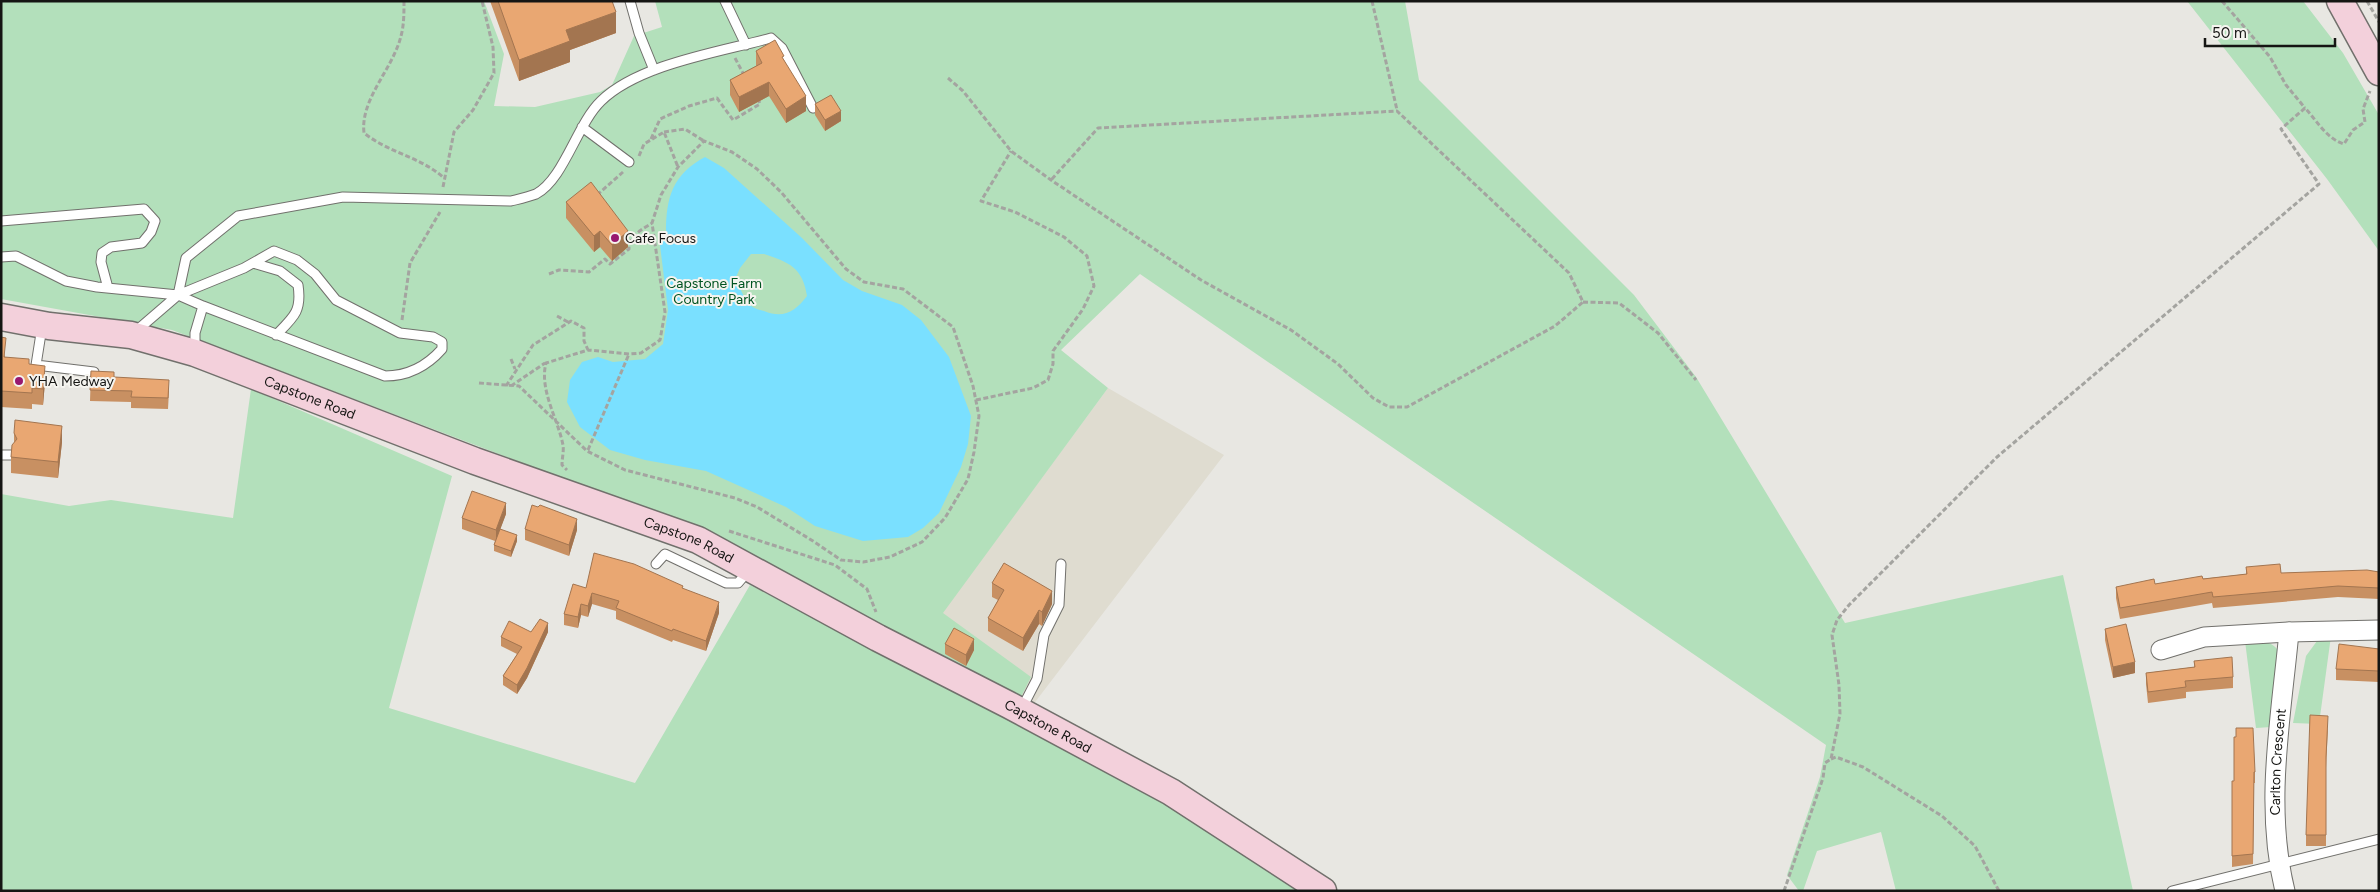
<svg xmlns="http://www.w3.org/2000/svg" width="2380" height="892" viewBox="0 0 2380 892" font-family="Figtree,sans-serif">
  <rect width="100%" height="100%" fill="#e8e7e2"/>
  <!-- built -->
  <path fill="#dfdcd0" d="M 1108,388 L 1224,455 L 1029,710 L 1017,705 L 1030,677 L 942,613 Z"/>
  <!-- green -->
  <path fill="#b3e0bb" d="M 1,1 L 484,1 L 504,54 L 494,106 L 535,107 L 600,92 L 612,85 L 634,36 L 662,27 L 655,1 L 1405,1 L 1419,80 L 1634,295 L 1696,377 L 1845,623 L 2063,575 L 2133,891 L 1896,891 L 1881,832 L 1817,851 L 1803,891 L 1799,891 L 1787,875 L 1820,777 L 1826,745 L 1140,274 L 1061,350 L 1108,388 L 943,613 L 1031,677 L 1017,705 L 702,531 L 172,330 L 1,299 Z
    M 2187,1 L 2303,1 L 2343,53 L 2379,115 L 2379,251 L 2327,179 Z
    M 251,389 L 452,476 L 389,708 L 635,783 L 750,585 L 1126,778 L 1312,891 L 1,891 L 1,494 L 69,506 L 111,500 L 233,518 Z
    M 2331,636 L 2319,724 L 2293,723 L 2306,656 L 2317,641 Z
    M 2245,641 C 2265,642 2272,639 2283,657 L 2271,727 L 2256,728 Z"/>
  <!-- water -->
  <path fill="#7ae0ff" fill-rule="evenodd" d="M 705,157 L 724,168 L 802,238 L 843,280 L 862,291 L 902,305 L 921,320 L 949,357 L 971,416 L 968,444 L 961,467 L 939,513 L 923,528 L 908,537 L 863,541 L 815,526 L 786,507 L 706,471 L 645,460 L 610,450 L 580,427 L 567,402 L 570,380 L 582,362 L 598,357 L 613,362 L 645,359 L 663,344 L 668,310 L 659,237 L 666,232 C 666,197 673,174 705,157 ZM 764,254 C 789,262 803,268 807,296 C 795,312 783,319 764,311 C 759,310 753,308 750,305 C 743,297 739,286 736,277 L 740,268 L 751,254 Z"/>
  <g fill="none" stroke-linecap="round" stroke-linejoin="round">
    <!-- lane casing -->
    <g stroke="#71706c" stroke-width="11">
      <path id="lane" d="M 630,1 L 639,33 L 654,70
        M 725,1 L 746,45
        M 582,127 L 629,162
        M 1,221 L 144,209 L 155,221 L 151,232 L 142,243 L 111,247 L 102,253 L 101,262 L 108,288
        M 1,257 L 16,256 L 66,281 L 97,287 L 178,295 L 244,268 L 274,251 L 297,260 L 315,274 L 336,300 L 400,333 L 433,337 L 442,342 L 442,349 C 427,366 408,376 385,376 L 203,306
        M 253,263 L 280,271 L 298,285 C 302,311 294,317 276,335
        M 178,295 L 186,258 L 238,216 L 343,197 L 511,201 C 519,199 528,197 536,194 C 564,179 577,124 601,101 C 639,64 720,52 771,38 L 782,48 L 813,108
        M 42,327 L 36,365 L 94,372
        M 135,332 L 178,295 L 203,306 L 195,333 L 195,350
        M 1,455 L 11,455
        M 656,564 L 665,554 L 726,583 L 738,583 L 749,570
        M 1022,708 L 1037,679 L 1044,635 L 1059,605 L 1061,564
        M 2172,891 L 2379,839"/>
    </g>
    <!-- street casing -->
    <g stroke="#71706c" stroke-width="21">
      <g id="street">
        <path d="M 2161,650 L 2204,637 L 2289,632 L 2379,630"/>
        <path id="s1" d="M 2285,891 C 2264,806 2281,718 2289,632"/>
      </g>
    </g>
    <!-- secondary casing -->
    <g stroke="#71706c" stroke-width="29">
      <g id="secondary">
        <path d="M 2340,1 L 2379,72"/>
        <path id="s2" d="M 1,317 L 49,326 L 131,335 L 195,353 L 475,461 L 698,540 L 878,638 L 1009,705 L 1171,792 L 1323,891"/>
      </g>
    </g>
    <!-- path -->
    <path stroke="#a4a4a0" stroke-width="3" stroke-dasharray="5 2.5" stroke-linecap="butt" d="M 404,1 C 404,13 404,25 401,36 C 393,69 360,99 364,133 C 389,153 421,157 444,178
      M 1372,1 L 1397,110
      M 2222,1 L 2270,57 L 2286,85 L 2305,108
      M 2367,1 L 2379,22
      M 735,58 L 745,77
      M 948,78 L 963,91 L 1011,151 L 1051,180 L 1201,280 L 1291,330 L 1338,364 L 1373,398 L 1389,407 L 1407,407 L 1555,326 L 1583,302 L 1569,273 L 1397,111 L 1098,128 L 1051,180
      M 664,132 L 685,129 L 704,141
      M 651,139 L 660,119 L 689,106 L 717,98 L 733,120 L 760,104 L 759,101
      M 639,156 L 644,144 L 664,132 L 678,167
      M 443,187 L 454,132 L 473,110 L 494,73 L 493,47 L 482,1
      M 597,195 L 623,172
      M 549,274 L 559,270 L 589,272 L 605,259 L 610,264 L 629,249 C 628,236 643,229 652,223
      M 1583,302 L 1619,303 L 1658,333 L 1696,380
      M 557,316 L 568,322
      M 402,320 L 410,263 L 440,212
      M 511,359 L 515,369
      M 479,383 L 519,386 L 587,451 L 625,470 L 735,498 L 757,507 L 813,541 L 841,560 L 863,562 L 890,557 L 922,542 L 945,518 L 968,479 L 974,452 L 979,416 L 973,386 L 953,327 L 903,289 L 864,282 L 846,269 L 781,192 L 757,169 L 732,152 L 704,141 L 678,167 L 661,195 L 652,223 L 665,312 L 660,340 L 641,353 L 629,354 L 588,350
      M 506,386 L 533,345 L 571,321 L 584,328 L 584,341 L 588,350 L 546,363 C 539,390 558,419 563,445 C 564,451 562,458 562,465 L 567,470
      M 511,386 L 545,363
      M 976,400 L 1033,388 L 1048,380 L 1053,364 L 1053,351 L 1083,309 L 1094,286 L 1087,256 L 1064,237 L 1015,212 L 981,201 L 1011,151
      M 588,450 L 629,354
      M 729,531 L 835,565 L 867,589 L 876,612
      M 1831,759 L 1836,757 L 1863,767 L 1942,816 L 1975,846 L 1999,891
      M 1784,891 L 1823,778 L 1825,763 L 1831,759 L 1840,714 L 1839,685 L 1832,635 L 1837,620 L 1849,605 L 1997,457 L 2319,184 L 2281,129 L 2305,108 C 2317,121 2327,139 2344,144 L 2353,130 L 2365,122 L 2363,109 L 2370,91"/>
    <!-- lane -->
    <use href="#lane" stroke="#fff" stroke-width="9"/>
    <!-- street -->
    <use href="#street" stroke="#fff" stroke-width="19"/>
    <!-- secondary -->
    <use href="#secondary" stroke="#f3d0db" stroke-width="26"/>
  </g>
  <!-- wall -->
  <path fill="#c89062" d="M 490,1 L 612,1 L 616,33 L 570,50 L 570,62 L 519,81 Z
    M 756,51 L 784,60 L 806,111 L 786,123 L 769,96 L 739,112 L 730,95 L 730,80 L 756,66 Z
    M 815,104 L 841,121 L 825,131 L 815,115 Z
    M 566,202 L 628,247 L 612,261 L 600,247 L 594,252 L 566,218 Z
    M 1,337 L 5,357 L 29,364 L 45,382 L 43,405 L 32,404 L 32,409 L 1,407 Z
    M 91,371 L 169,391 L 168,409 L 131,408 L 131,402 L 90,401 Z
    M 14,433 L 62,442 L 58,478 L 11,473 L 11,457 L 14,443 Z
    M 506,514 L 500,529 L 517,541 L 511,557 L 494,551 L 494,545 L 495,541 L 462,529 L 462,518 Z
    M 525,529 L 577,530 L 569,556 L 525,540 Z
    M 2246,567 L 2281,573 L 2379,572 L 2379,599 L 2338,597 L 2213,608 L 2212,603 L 2120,619 L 2116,598 L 2116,587 L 2155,584 L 2246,574 Z
    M 992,583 L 1052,604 L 1042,626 L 1039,624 L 1023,651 L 988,631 L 988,618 L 998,600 L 992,597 Z
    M 586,588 L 683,589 L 719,613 L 706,651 L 673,640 L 672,642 L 616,619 L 616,611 L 592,604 L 588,617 L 581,615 L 578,628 L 564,625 L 564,614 Z
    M 2105,629 L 2135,673 L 2113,678 L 2105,640 Z
    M 531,632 L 548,632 L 527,678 L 517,694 L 503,685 L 503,676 L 517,654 L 501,646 L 501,637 Z
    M 945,644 L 974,650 L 966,666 L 945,654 Z
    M 2379,649 L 2379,682 L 2336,680 L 2336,669 Z
    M 2194,661 L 2233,677 L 2233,688 L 2186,692 L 2186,698 L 2148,703 L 2146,684 L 2146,673 L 2194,667 Z
    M 2328,727 L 2326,768 L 2326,846 L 2306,846 L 2306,835 Z
    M 2234,737 L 2255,772 L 2255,783 L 2254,783 L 2253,864 L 2232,867 L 2232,781 L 2234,781 Z"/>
  <!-- shaded-wall -->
  <path fill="#a37550" d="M 616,12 L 616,33 L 570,50 L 570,62 L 519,81 L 519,60 L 566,30 Z
    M 769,82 L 769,96 L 739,112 L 739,97 Z
    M 806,96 L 806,111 L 786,123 L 786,109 Z
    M 841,111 L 841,121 L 825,131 L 825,120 Z
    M 600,231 L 600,247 L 594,252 L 594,236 Z
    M 628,231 L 628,247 L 612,261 L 612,245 Z
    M 45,366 L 45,382 L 43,405 L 43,389 Z
    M 62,426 L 62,442 L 58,478 L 58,462 Z
    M 506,503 L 506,514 L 496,541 L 496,530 Z
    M 577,519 L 577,530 L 569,556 L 569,545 Z
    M 517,535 L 517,541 L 511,557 L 511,551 Z
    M 1052,591 L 1052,604 L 1042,626 L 1042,612 Z
    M 592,593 L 592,604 L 588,617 L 588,606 Z
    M 719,602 L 719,613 L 706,651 L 706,641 Z
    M 581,604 L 581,615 L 578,628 L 578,617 Z
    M 1039,610 L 1039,624 L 1023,651 L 1023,638 Z
    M 548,623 L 548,632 L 527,678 L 517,694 L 517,685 Z
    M 974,639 L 974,650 L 966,666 L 966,655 Z
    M 2135,662 L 2135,673 L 2113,678 L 2113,667 Z"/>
  <!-- building -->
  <path fill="#e9a772" stroke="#a37550" d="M 498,1 L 612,1 L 616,12 L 566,30 L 570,41 L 519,60 Z
    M 775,40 L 784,56 L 782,57 L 806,96 L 786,109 L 769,82 L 739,97 L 730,80 L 762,63 L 756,51 Z
    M 831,95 L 841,111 L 825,120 L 815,104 Z
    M 591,182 L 628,231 L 612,245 L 600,231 L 594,236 L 566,202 Z
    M 1,337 L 6,338 L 4,357 L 29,359 L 29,364 L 45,366 L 43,389 L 32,388 L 32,393 L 1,391 Z
    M 91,371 L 114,372 L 114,377 L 169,380 L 168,398 L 131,397 L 132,391 L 90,390 Z
    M 15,420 L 62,426 L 58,462 L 11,457 L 12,445 L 17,439 L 14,433 Z
    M 472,491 L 506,503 L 496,530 L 462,518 Z
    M 532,505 L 538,507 L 540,505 L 577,519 L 569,545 L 525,529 Z
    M 500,529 L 517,535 L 511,551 L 494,545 Z
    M 594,553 L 634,564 L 683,586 L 682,588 L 719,602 L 706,641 L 673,629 L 672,631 L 616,608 L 619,601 L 592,593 L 588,606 L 581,604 L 578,617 L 564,614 L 573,584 L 586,588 Z
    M 1004,563 L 1052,591 L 1042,612 L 1039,610 L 1023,638 L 988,618 L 1004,590 L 992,583 Z
    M 2280,564 L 2281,573 L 2367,570 L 2379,572 L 2379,588 L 2338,586 L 2213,597 L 2212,592 L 2120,608 L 2116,587 L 2154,579 L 2155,584 L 2202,576 L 2203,579 L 2247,574 L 2246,567 Z
    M 540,619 L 548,623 L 527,668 L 517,685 L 503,676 L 522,647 L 501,637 L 509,621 L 531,632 Z
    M 2126,624 L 2135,662 L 2113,667 L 2105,629 Z
    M 954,628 L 974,639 L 966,655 L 945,644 Z
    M 2339,644 L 2379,649 L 2379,671 L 2336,669 Z
    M 2232,657 L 2233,677 L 2185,681 L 2186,687 L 2148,692 L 2146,673 L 2195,667 L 2194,661 Z
    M 2310,715 L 2328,716 L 2326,757 L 2326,835 L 2306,835 Z
    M 2236,728 L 2253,728 L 2255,772 L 2254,772 L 2253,854 L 2232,856 L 2232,781 L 2234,781 L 2234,737 L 2236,737 Z"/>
  <!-- markers -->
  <g fill="#98186f" stroke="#f5f4ef" stroke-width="2">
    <circle cx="615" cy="238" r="5"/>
    <circle cx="19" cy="381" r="5"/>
  </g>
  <g text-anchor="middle" stroke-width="4" stroke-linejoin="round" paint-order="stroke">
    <!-- poi labels -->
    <g font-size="14" fill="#151513" stroke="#f5f4ef" text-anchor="start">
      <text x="625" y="243">Cafe Focus</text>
      <text x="29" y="386">YHA Medway</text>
    </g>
    <!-- park labels -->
    <g font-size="14" fill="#005321" stroke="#f5f4ef">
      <text x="714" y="288">Capstone Farm<tspan x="714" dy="16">Country Park</tspan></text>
    </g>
    <!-- street labels -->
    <g font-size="14" fill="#151513" stroke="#f5f4ef">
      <text dy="5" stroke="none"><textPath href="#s2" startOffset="321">Capstone Road</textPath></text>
      <text dy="5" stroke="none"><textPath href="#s2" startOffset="726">Capstone Road</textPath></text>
      <text dy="5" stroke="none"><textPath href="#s2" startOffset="1131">Capstone Road</textPath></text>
      <text dy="5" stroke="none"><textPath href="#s1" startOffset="130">Carlton Crescent</textPath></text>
    </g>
  </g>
  <!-- border -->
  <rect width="2380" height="892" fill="none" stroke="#151513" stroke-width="5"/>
  <!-- scale -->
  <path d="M2205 38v8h130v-8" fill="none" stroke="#151513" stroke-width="2.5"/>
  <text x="2212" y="38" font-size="15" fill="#151513" stroke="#f5f4ef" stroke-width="4" paint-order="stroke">50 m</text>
</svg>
